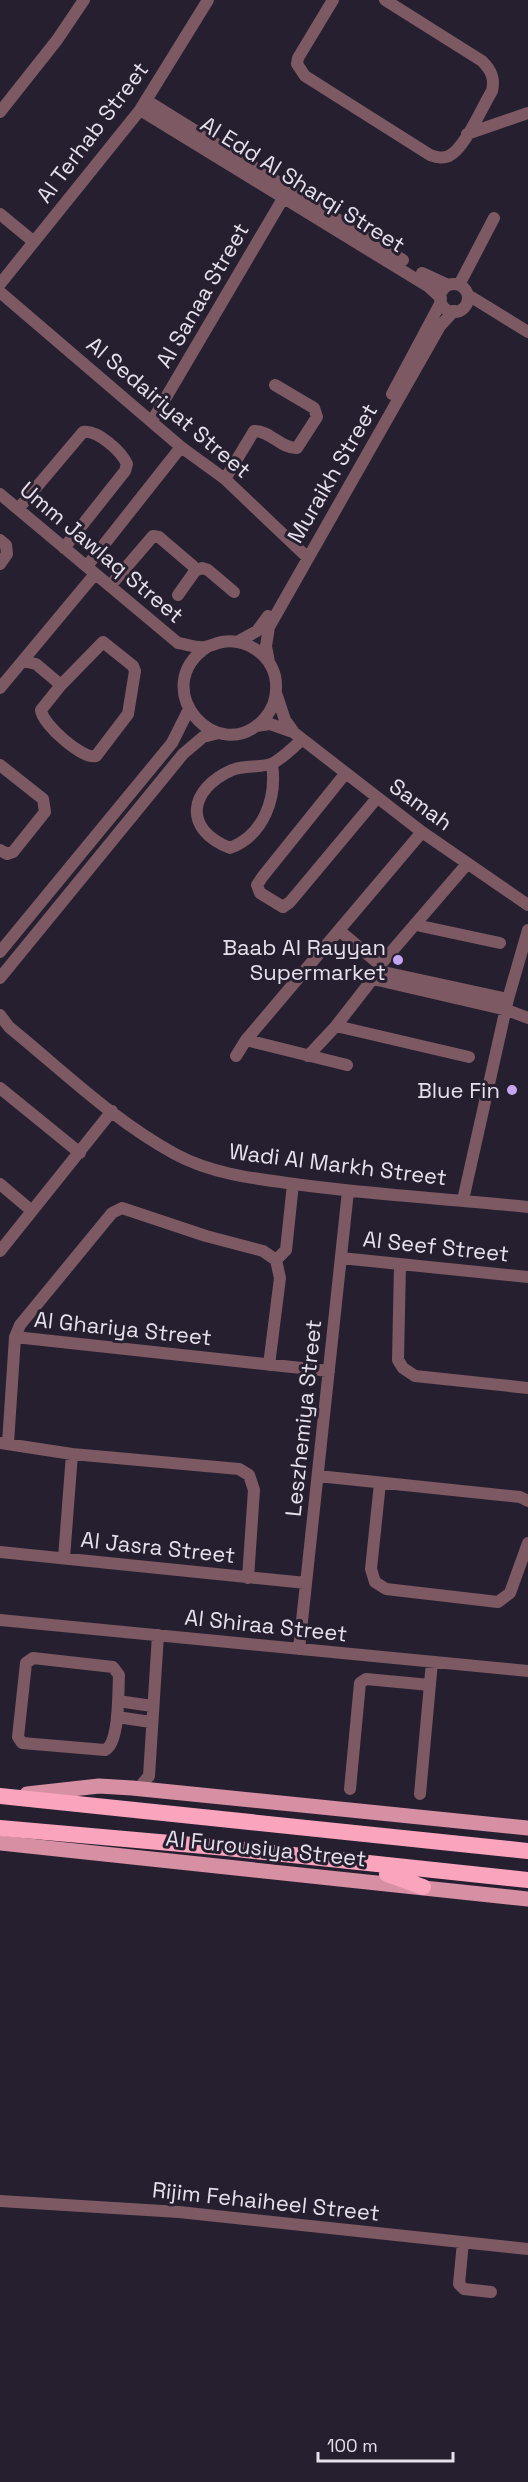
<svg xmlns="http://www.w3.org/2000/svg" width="528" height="2482" viewBox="0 0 528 2482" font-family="'Space Grotesk',sans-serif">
  <rect width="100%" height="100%" fill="#261f2f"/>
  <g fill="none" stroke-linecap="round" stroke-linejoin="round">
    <!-- minor -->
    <path stroke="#7c5963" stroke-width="12" d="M 333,0 L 298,58 L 297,64 L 305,76 L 430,155 C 436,157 442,159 449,156 C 465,148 482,107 492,91 C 495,78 491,70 482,61 L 385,0
      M 146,100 L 403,260
      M 140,110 L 429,287 L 441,298
      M 0,112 L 57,40 L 84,0
      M 467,134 L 528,113
      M 0,214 L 34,242
      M 422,273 L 448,285
      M 0,284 L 140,110 L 208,0
      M440 298a14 14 0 1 1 28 0a14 14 0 1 1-28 0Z
      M 459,285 L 494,218
      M 0,292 L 181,447 L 225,479 L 308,558
      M 468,295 L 528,332
      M 392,394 L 441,302
      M 152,421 L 288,190
      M 225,479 L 254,431 C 270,430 281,449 297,448 L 317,417 L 314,408 L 275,385
      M 0,494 L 178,643 C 186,644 196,648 205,647 C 211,646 216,643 222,642 C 245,638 269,653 275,676 C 278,691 275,707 264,719 C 218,769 146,688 207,647
      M 18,509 L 83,432 C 98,430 121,451 127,464 L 125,471 L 64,548
      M 0,540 L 6,545 L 7,554 L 0,564
      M 87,566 L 181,447
      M 195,571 L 202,568 L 208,570 L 234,592
      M 110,586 L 153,536 L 159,537 L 193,566 L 195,571 L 178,595
      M 237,642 L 257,631 L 268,616
      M 23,661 L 36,664 L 61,685 L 41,710 C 42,724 83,760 96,756 L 128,714 L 135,671 L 133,666 L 103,642 L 61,685
      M 269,662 L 266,646 L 269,627 L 440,326 L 454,311
      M 0,688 L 95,574
      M 276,693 L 285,720 L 293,731
      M 256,726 L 270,724 L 293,732 L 422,832 L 528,905
      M 272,764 C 277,798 264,835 230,848 C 182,829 189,789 232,770 C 244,765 263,768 273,763 C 283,758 293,747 302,740
      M 0,765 L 43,799 L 45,812 L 13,852 L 7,854 L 0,850
      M 345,774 L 263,876 L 257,885 L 260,893 L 283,907 L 290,902 L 377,798
      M 416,925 L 500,943
      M 340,931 L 380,965 L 467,864
      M 0,952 L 172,743 L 189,709
      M 379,971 L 508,999
      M 0,978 L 183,754 L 203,737 L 219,733
      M 373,979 L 507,1010 L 528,1018
      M 0,1015 L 9,1027 C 62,1070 114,1121 175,1154 C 214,1175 258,1179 302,1185 C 377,1195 453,1199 528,1207
      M 336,1026 L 469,1057
      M 246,1040 L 347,1065
      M 236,1056 L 246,1040 L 422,832
      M 308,1056 L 336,1026 L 378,972
      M 0,1088 L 80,1153
      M 0,1184 L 32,1211
      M 463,1200 L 508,999 L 528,930
      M 0,1251 L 112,1111
      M 341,1258 L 528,1277
      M 276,1260 L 286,1250 L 293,1184
      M 400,1264 L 398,1360 L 403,1368 L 415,1376 L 528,1388
      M 15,1337 L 329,1371
      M 0,1443 L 72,1454 L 239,1469 L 249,1475 L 254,1490 L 248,1578
      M 8,1443 L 15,1337 L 20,1325 L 112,1213 L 122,1208 L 206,1236 L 263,1251 L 276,1260 L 280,1278 L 269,1365
      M 318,1476 L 520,1497 L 528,1501
      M 380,1483 L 371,1569 L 375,1582 L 386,1589 L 498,1602 L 510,1593 L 528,1543
      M 0,1552 L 306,1583
      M 64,1558 L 72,1454
      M 0,1620 L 528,1671
      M 299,1649 L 348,1191
      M 33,1658 L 113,1667 L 119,1675 C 118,1692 120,1743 105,1750 L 22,1743 L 18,1737 L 26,1663 Z
      M 118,1701 L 152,1706
      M 117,1717 L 151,1722
      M 138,1789 L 149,1776 L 158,1635
      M 350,1789 L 360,1683 L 366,1679 L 430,1685
      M 420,1794 L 432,1662
      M 0,2201 L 179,2212 L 528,2249
      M 463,2242 L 459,2284 L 464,2289 L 491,2292"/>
    <!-- major -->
    <path stroke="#d68fa3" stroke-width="15" d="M 27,1794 L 99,1786 L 132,1788 L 528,1828
      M 0,1843 L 528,1899"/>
    <!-- highway -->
    <path stroke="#faa4bd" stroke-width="16" d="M 0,1796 L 528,1851
      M 0,1828 L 227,1848 L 528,1880
      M 387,1874 L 423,1887"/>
  </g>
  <!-- markers -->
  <g fill="#c3a7f2" stroke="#261f2f" stroke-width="2">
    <circle cx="398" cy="960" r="6"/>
    <circle cx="512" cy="1090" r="6"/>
  </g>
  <g text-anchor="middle" stroke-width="6" stroke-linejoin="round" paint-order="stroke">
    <!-- street labels -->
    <g font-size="22" fill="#e5e0ec" stroke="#261f2f">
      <text transform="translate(92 132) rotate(-53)" y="8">Al Terhab Street</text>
      <text transform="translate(303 184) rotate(32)" y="8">Al Edd Al Sharqi Street</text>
      <text transform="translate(202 295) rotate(-60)" y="8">Al Sanaa Street</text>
      <text transform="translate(169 407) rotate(40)" y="8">Al Sedairiyat Street</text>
      <text transform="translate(332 473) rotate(-60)" y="8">Muraikh Street</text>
      <text transform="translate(102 552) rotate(40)" y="8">Umm Jawlaq Street</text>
      <text transform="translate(421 804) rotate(36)" y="8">Samah</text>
      <text transform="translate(338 1164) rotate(7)" y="8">Wadi Al Markh Street</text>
      <text transform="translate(436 1246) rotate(6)" y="8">Al Seef Street</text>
      <text transform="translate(123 1328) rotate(6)" y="8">Al Ghariya Street</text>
      <text transform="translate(303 1418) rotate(-84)" y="8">Leszhemiya Street</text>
      <text transform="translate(158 1547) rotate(6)" y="8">Al Jasra Street</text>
      <text transform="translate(266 1625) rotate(6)" y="8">Al Shiraa Street</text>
      <text transform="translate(266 1848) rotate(6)" y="8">Al Furousiya Street</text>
      <text transform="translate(266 2201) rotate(6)" y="8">Rijim Fehaiheel Street</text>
    </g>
    <!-- poi labels -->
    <g font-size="22" fill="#e5e0ec" stroke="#261f2f" text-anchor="end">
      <text x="386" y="955">Baab Al Rayyan<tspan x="386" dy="25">Supermarket</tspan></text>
      <text x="500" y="1098">Blue Fin</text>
    </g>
  </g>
  <!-- scale -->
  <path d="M318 2452v9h135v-9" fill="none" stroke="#e5e0ec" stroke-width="3"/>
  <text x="327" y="2452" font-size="18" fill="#e5e0ec" stroke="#261f2f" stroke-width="4.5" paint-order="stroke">100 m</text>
</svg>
